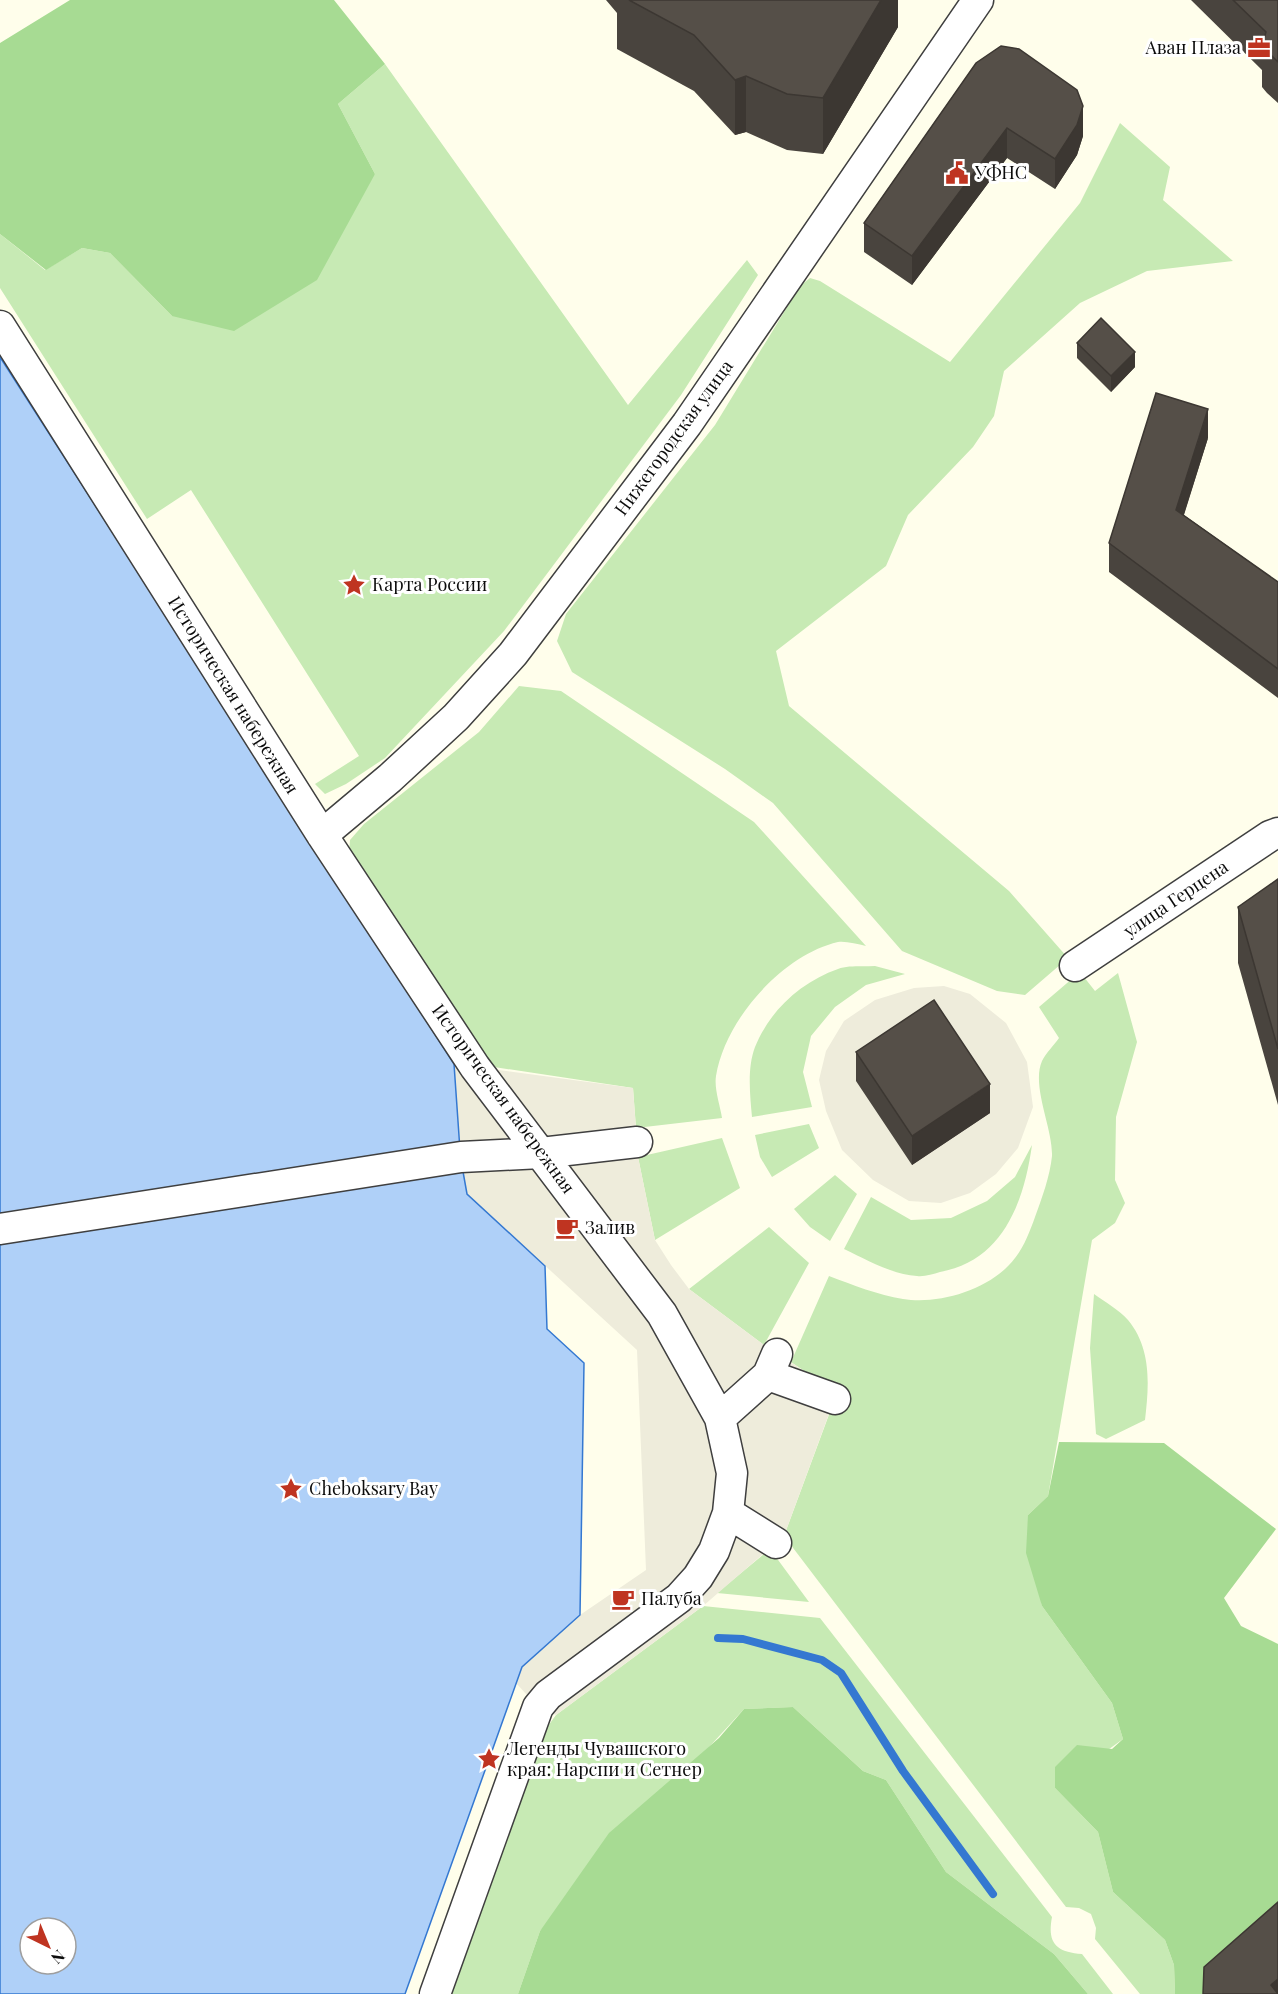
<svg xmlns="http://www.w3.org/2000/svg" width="1278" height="1994" viewBox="0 0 1278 1994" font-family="'Playfair Display',serif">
  <rect width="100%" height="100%" fill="#fffeeb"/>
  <!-- green -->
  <path fill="#c7eab4" d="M 385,64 L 628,405 L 747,260 L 758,275 L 681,395 L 504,631 L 385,758 L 346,784 L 325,794 L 315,784 L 359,756 L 191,490 L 147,519 L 0,288 L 0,234 L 45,270 L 82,248 L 110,253 L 172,316 L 375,174 L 338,104 Z
    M 1120,123 L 1170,167 L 1163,200 L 1233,261 L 1147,271 L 1080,303 L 1004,371 L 994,416 L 973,447 L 908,515 L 886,566 L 776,651 L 789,706 L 1009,891 L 1068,958 L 1025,995 L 997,991 L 902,951 L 773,803 L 725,769 L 572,672 L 557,641 L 566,614 L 715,425 L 800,286 L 810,278 L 820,281 L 950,362 L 1080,203 Z
    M 519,686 L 561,691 L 754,822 L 866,946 C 857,944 846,941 838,942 C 782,955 725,1020 716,1076 C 714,1089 720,1105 722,1118 L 636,1128 L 633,1088 L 494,1067 L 349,853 L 350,840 L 364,824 L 479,732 Z
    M 875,966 L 905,974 L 866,985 L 835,1007 L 811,1036 L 803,1072 L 812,1107 L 752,1117 C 750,1095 747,1068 755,1047 C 770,1010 801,982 838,969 C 848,965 863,967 875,966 Z
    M 1080,972 L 1095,991 L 1118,973 L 1137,1042 L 1116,1117 L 1115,1180 L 1125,1203 L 1115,1223 L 1092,1240 L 1048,1496 L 1028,1515 L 1042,1606 L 1112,1703 L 1123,1739 L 1055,1788 L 1098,1832 L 1113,1892 L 1165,1940 L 1174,1965 L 1175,1994 L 1140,1994 L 1095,1939 L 1096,1928 L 1091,1914 L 1079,1908 L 1066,1907 L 784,1536 L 837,1393 L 791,1362 L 829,1276 C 853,1285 878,1295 903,1299 C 940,1305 992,1289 1015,1258 C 1024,1247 1030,1231 1035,1217 C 1042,1198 1050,1176 1052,1156 C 1053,1128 1031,1086 1042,1061 C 1046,1053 1054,1045 1059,1038 L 1039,1007 Z
    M 809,1124 L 819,1148 L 772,1177 L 760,1157 L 755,1135 Z
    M 722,1138 L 740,1188 L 655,1240 L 638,1157 Z
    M 1032,1145 C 1024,1202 1003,1261 940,1272 C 933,1274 924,1277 917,1276 C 891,1274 867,1260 844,1249 L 871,1197 L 911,1220 L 951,1218 L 987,1201 L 1015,1177 Z
    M 835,1175 L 857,1194 L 830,1241 L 810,1227 L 794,1209 Z
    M 769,1227 L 809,1263 L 764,1345 L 689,1289 Z
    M 1094,1294 C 1105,1302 1119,1310 1128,1320 C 1152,1349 1149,1386 1145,1420 L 1106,1439 L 1096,1434 L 1090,1348 Z
    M 770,1549 L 809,1602 L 717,1593 Z
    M 703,1606 L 820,1618 L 1052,1917 C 1047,1943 1056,1952 1082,1954 L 1113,1994 L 1088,1994 L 1054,1954 L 946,1872 L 886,1780 L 863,1771 L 793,1707 L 744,1709 L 540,1931 L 518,1994 L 452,1994 L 537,1741 L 556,1715 Z"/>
  <!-- forest -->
  <path fill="#a7db93" d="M 70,0 L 334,0 L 385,64 L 338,104 L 375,174 L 317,280 L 234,331 L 172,316 L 110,253 L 82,248 L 46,270 L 0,234 L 0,43 Z
    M 1059,1442 L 1164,1443 L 1276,1529 L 1224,1598 L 1241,1626 L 1278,1644 L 1278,1994 L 1175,1994 L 1174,1965 L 1165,1940 L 1113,1892 L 1098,1832 L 1055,1788 L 1055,1767 L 1077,1745 L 1112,1749 L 1123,1739 L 1112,1703 L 1042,1606 L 1026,1553 L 1028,1515 L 1048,1496 Z
    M 793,1707 L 863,1771 L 886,1780 L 946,1872 L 1054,1954 L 1088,1994 L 518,1994 L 540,1931 L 609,1833 L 719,1738 L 744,1709 Z"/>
  <!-- plaza -->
  <path fill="#eeecdb" d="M 944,986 L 970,994 L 1006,1023 L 1027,1062 L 1033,1107 L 1018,1148 L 996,1174 L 970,1193 L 941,1203 L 909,1201 L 873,1180 L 842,1150 L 826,1111 L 819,1080 L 826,1051 L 844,1021 L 875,1000 L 914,988 Z
    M 454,1064 L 633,1088 L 638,1157 L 655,1240 L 671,1265 L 689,1289 L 764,1345 L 837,1392 L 784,1536 L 703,1606 L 556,1715 L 538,1707 L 516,1683 L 522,1667 L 580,1615 L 646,1570 L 637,1350 L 467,1194 L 459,1150 Z"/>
  <!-- water -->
  <path fill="#afd0f8" stroke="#3478d1" stroke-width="1.5" fill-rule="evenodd" d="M 0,357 L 454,1064 L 460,1150 L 0,1219 Z
    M 462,1166 L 467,1194 L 545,1266 L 547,1329 L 584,1363 L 580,1615 L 522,1667 L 405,1994 L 0,1994 L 0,1238 ZM 30,1928 L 66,1928 L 66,1964 L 30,1964 Z"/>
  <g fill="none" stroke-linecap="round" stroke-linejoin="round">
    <!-- stream -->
    <path stroke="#3478d1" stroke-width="8" d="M 718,1638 L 743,1639 L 822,1660 L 841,1673 L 903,1771 L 993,1894"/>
    <!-- street casing -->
    <g stroke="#3f3f3f" stroke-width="33">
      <path id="street" d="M 0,326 L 322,835 L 475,1067 L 662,1314 L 720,1418 L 732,1473 L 728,1513 L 714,1551 L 698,1577 L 679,1598 L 548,1695 L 538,1707 L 435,1994
        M 322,835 L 390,778 L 456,717 L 513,654 L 687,424 L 978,0
        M 1075,966 L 1270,836 L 1278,833
        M 0,1229 L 461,1157 L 541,1153 L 637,1142
        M 768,1375 L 835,1399
        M 720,1418 L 768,1375 L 777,1354
        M 728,1513 L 776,1543"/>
    </g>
    <!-- street -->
    <use href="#street" stroke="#fff" stroke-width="30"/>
  </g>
  <!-- wall -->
  <path fill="#49443e" d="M 606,0 L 898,0 L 898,27 L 823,154 L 787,150 L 746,132 L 735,135 L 694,91 L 617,49 L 617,13 Z
    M 1191,0 L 1278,0 L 1278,103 L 1267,93 L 1262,87 L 1262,70 Z
    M 976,63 L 1083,136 L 1077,155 L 1055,189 L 1007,158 L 912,285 L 864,252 L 864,223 Z
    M 1077,343 L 1135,367 L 1111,392 L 1077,358 Z
    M 1208,438 L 1184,515 L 1278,582 L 1278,698 L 1109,572 L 1109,543 Z
    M 1278,879 L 1278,1105 L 1238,963 L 1238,907 Z
    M 856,1052 L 990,1113 L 912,1165 L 856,1081 Z"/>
  <!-- shaded-wall -->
  <path fill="#3c3732" d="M 881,0 L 898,0 L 898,27 L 823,154 L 823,98 Z
    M 746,76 L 746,132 L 735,135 L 735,80 Z
    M 1083,106 L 1083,136 L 1077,155 L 1055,189 L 1055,159 Z
    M 1007,128 L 1007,158 L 912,285 L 912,256 Z
    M 1135,352 L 1135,367 L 1111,392 L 1111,376 Z
    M 1208,409 L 1208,438 L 1176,539 L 1176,510 Z
    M 990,1084 L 990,1113 L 912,1165 L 912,1136 Z
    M 1278,1979 L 1278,1994 L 1271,1985 Z"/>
  <!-- building -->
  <path fill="#554f48" stroke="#3c3732" stroke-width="1.5" d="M 629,0 L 881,0 L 823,98 L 787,94 L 746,76 L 735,80 L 694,35 Z
    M 1233,0 L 1278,0 L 1278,62 L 1267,51 L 1262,45 L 1266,32 Z
    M 1001,46 L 1019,49 L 1077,90 L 1083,106 L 1077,125 L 1055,159 L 1007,128 L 912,256 L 864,223 L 976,63 Z
    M 1101,318 L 1135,352 L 1111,376 L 1077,343 Z
    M 1156,393 L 1208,409 L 1176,510 L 1278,582 L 1278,669 L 1109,543 Z
    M 1278,879 L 1278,1049 L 1238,907 Z
    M 934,1000 L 990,1084 L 912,1136 L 856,1052 Z
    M 1278,1902 L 1278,1979 L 1271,1985 L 1278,1994 L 1203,1994 L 1204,1967 Z"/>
  <!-- icons -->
  <defs>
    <g id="office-bare" transform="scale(1.8)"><path d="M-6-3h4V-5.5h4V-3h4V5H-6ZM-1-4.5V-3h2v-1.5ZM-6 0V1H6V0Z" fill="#bf3421" stroke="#fff" stroke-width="2.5" paint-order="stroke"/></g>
    <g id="civic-bare" transform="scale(1.8)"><path d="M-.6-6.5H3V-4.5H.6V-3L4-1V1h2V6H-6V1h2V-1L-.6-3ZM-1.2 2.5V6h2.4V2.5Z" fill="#bf3421" stroke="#fff" stroke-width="2.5" paint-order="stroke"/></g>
    <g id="sight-bare" transform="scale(1.8)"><path d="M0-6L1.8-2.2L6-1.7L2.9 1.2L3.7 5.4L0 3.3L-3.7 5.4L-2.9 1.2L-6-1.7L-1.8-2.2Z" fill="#bf3421" stroke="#fff" stroke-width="2.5" paint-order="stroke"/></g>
    <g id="cafe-bare" transform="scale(1.8)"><path d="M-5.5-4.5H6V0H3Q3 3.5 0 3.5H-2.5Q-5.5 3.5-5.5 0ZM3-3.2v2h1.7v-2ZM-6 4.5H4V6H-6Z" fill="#bf3421" stroke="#fff" stroke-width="2.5" paint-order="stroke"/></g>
  </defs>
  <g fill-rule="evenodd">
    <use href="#office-bare" x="1259" y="48"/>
    <use href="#civic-bare" x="957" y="173"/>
    <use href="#sight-bare" x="354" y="585"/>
    <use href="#cafe-bare" x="567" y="1228"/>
    <use href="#sight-bare" x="291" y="1489"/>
    <use href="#cafe-bare" x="623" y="1599"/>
    <use href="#sight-bare" x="489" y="1759"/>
  </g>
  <g text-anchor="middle" stroke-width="6" stroke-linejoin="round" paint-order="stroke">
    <!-- poi labels -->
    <g font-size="18" fill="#0c0c0c" stroke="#fff" text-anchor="start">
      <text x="1241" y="54" text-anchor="end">Аван Плаза</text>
      <text x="975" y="179">УФНС</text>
      <text x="372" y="591">Карта России</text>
      <text x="585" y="1234">Залив</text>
      <text x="309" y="1495">Cheboksary Bay</text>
      <text x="641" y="1605">Палуба</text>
      <text x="507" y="1755">Легенды Чувашского<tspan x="507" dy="21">края: Нарспи и Сетнер</tspan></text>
    </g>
    <!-- street labels -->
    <g font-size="18" fill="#0c0c0c" stroke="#fff">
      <text transform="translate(674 438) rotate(-54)" y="6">Нижегородская улица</text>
      <text transform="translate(233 695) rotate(58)" y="6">Историческая набережная</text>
      <text transform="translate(1176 899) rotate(-34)" y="6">улица Герцена</text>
      <text transform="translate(503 1099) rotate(54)" y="6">Историческая набережная</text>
    </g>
  </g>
  <!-- north arrow -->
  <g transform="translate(48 1946) rotate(137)"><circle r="28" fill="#ffffff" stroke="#9e9e9e" stroke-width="1.5"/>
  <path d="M0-4.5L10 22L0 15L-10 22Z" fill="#bf3421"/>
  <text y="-9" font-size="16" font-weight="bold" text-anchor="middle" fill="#0c0c0c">N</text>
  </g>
</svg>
